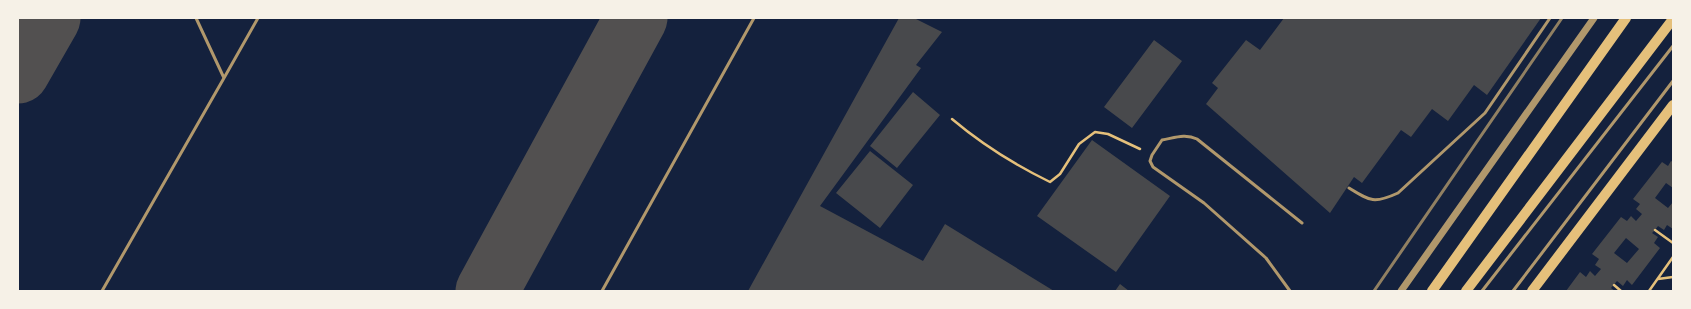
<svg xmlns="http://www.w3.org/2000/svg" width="1691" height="309" viewBox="0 0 1691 309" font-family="Overpass,sans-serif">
  <rect width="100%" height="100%" fill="#14213d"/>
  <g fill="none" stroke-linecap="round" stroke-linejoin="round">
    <!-- taxiway -->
    <path stroke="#525050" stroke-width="63" d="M 18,72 L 49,18
      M 487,291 L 636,18"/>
  </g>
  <!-- building -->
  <path fill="#48494c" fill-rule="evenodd" d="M 899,18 L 914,18 L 942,32 L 916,65 L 921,68 L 820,206 L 923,261 L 945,224 L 1054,291 L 748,291 Z
    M 1284,18 L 1541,18 L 1487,95 L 1474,85 L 1448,121 L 1432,109 L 1411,137 L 1401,130 L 1362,183 L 1354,177 L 1330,213 L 1206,104 L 1218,88 L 1212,83 L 1246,40 L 1260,50 Z
    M 1154,40 L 1182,61 L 1132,128 L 1104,107 Z
    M 913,92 L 940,115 L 897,168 L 870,146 Z
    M 1092,140 L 1170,196 L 1116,272 L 1037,216 Z
    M 870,151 L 913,185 L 880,228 L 836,193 Z
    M 1671,161 L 1673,162 L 1673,188 L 1666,183 L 1655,198 L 1668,208 L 1673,202 L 1673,229 L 1667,225 L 1664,230 L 1658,226 L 1655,230 L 1652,233 L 1658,237 L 1654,243 L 1660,248 L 1632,285 L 1627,280 L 1623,286 L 1617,281 L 1611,288 L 1615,291 L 1566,291 L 1580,272 L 1586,277 L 1590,271 L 1595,276 L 1601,269 L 1595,265 L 1599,259 L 1592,254 L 1621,217 L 1627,221 L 1631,216 L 1636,221 L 1642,214 L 1636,209 L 1640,204 L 1633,199 L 1662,162 L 1668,166 ZM 1626,238 L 1639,249 L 1627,263 L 1614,253 Z
    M 1120,284 L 1129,291 L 1115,291 Z"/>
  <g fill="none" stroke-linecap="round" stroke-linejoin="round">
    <!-- path -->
    <path stroke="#e5c07b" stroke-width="2.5" d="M 952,119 C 984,146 1013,164 1050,182 L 1060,174 L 1079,144 L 1095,132 L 1108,134 L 1140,149
      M 1655,230 L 1673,243
      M 1658,279 L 1673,277
      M 1614,285 L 1621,291
      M 1649,291 L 1673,257"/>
    <!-- service -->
    <path stroke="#b1986c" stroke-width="3" d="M 196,18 L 224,78 L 258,18
      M 1349,188 C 1370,201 1374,204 1398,193 L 1485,113 L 1550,18
      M 102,291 L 224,78
      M 602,291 L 754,18
      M 1290,291 L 1266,258 L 1204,203 L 1153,167 L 1150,161 L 1152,155 L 1162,140 C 1174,138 1185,133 1197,139 L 1302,223
      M 1482,291 L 1673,46
      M 1513,291 L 1673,81"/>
    <!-- tertiary -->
    <path stroke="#b1986c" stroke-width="7" d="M 1401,291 L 1594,18"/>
    <!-- primary -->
    <path stroke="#e5c07b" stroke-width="10" d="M 1432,291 L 1626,18
      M 1466,291 L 1673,19
      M 1532,291 L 1673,105"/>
    <!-- rail -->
    <path stroke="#918062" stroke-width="3" d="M 1374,291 L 1562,18"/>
  </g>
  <!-- border -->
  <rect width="1691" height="309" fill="none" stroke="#f6f1e7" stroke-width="38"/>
</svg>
